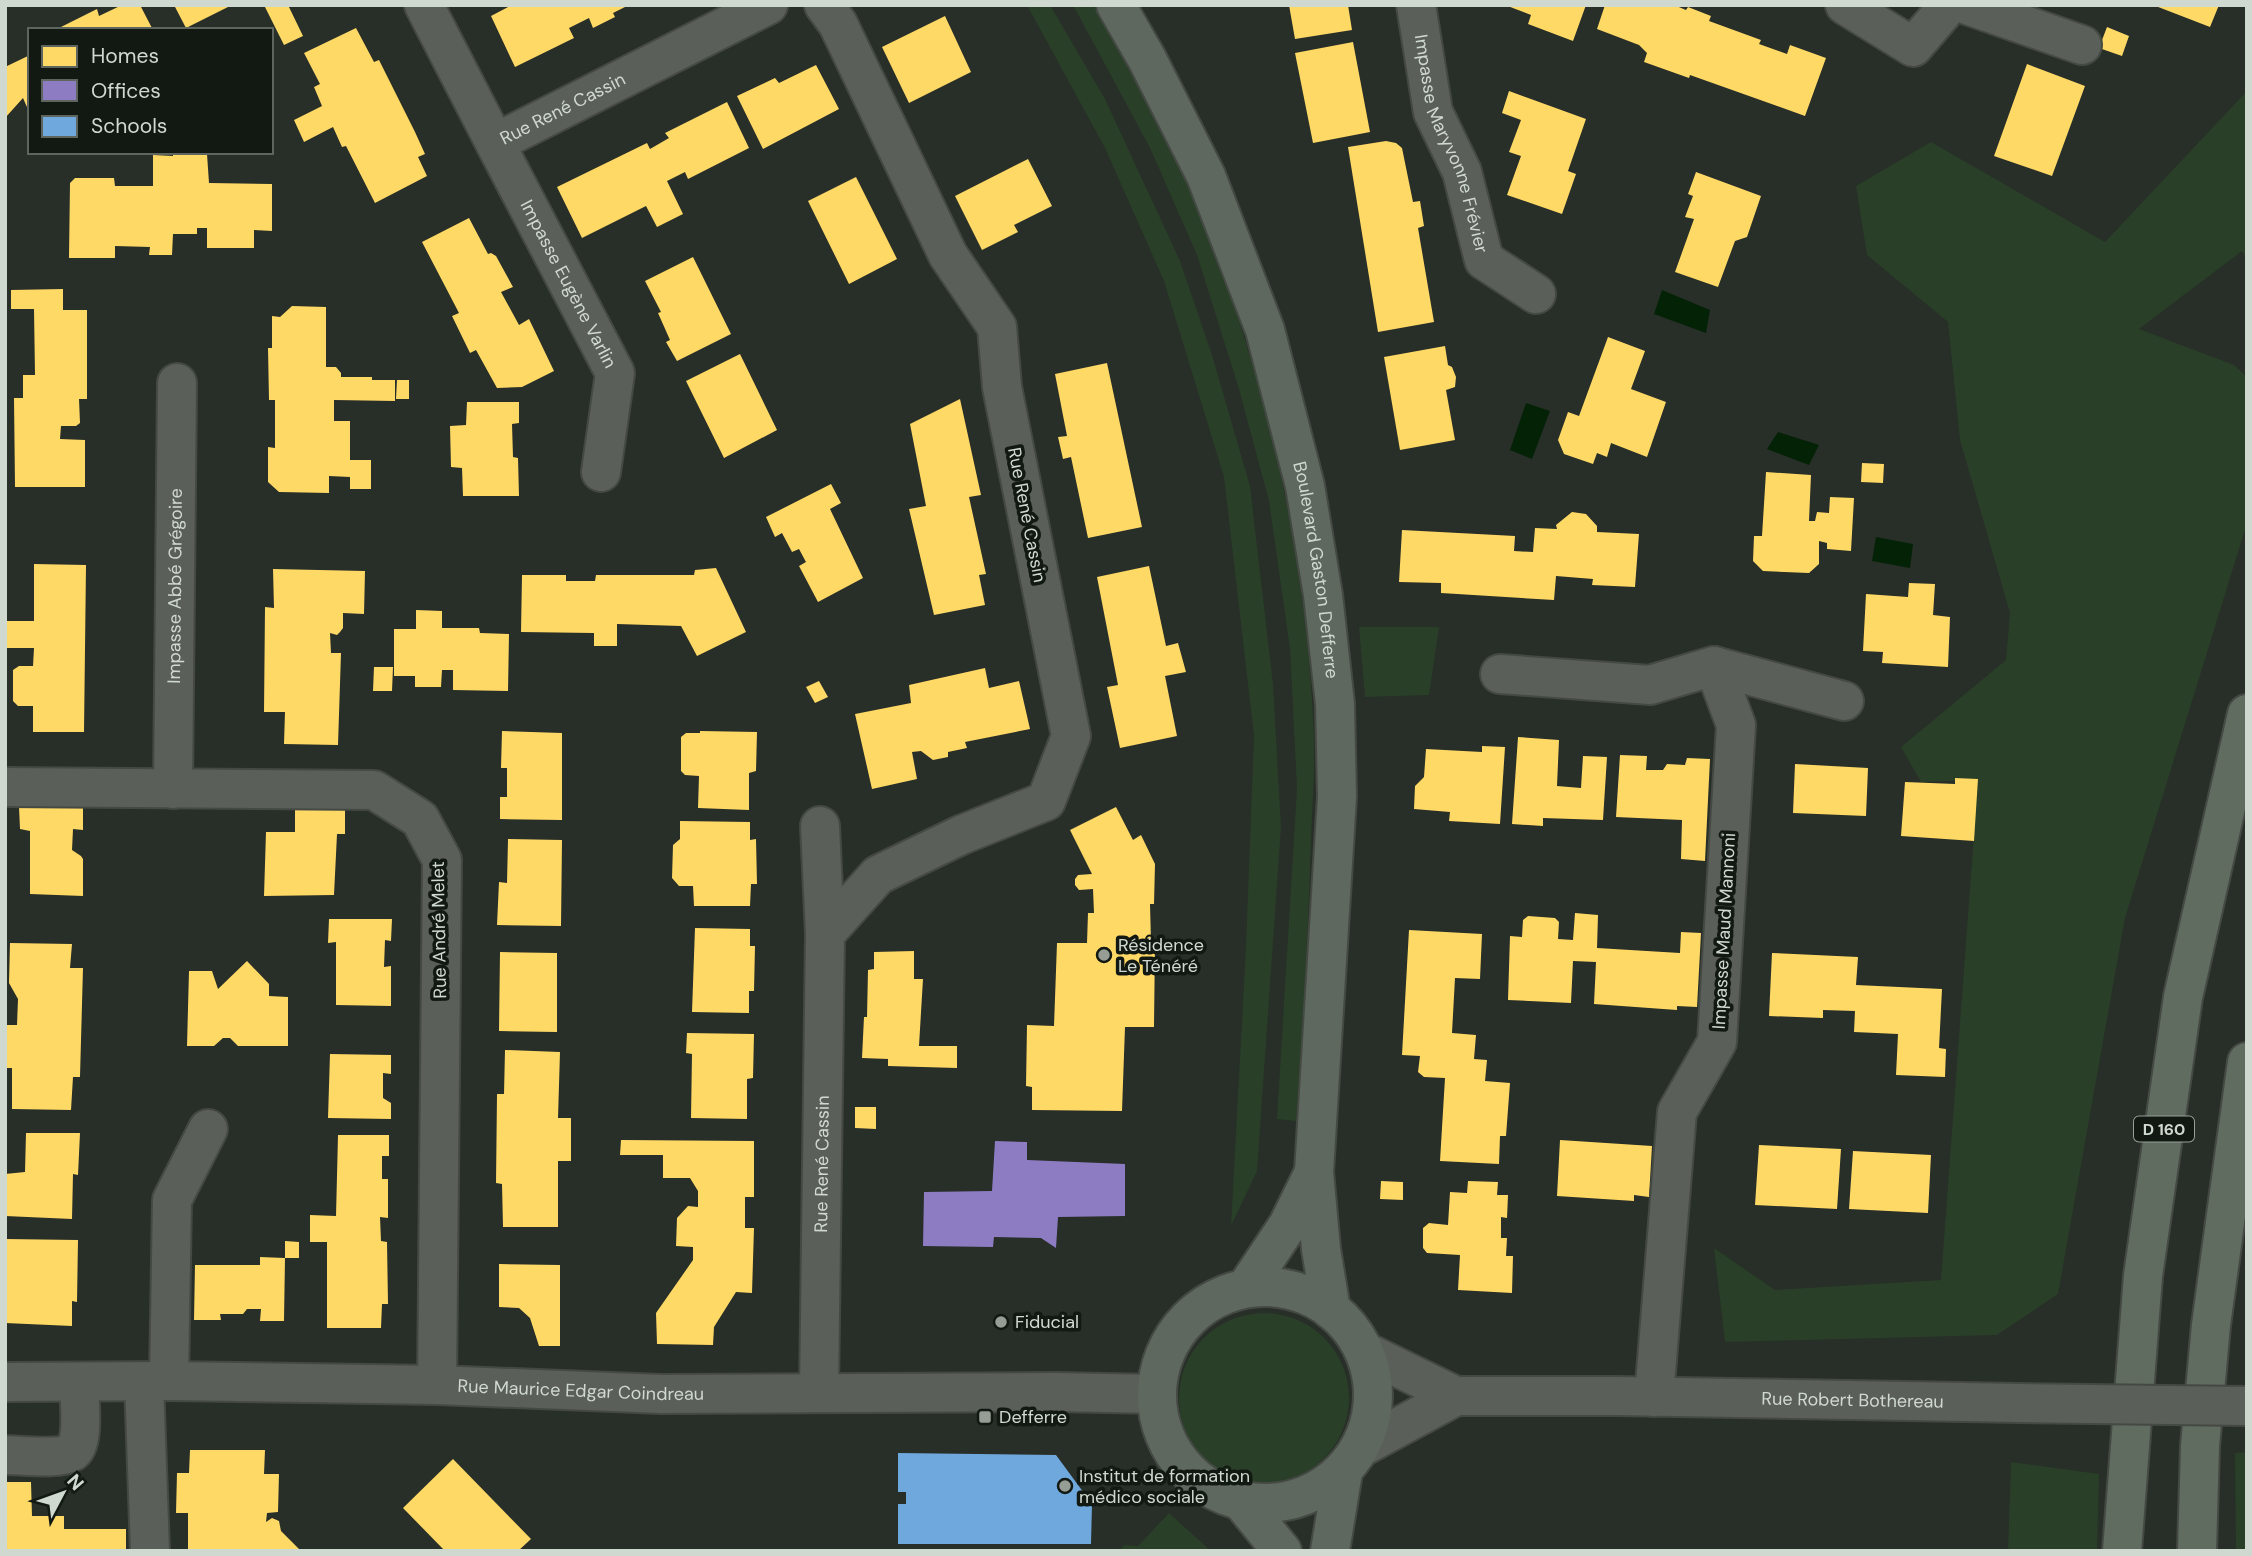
<svg xmlns="http://www.w3.org/2000/svg" width="2252" height="1556" viewBox="0 0 2252 1556" font-family="'DM Sans',sans-serif">
  <rect width="100%" height="100%" fill="#282e28"/>
  <!-- green -->
  <path fill="#293f28" d="M 1027,5 L 1050,5 L 1105,99 L 1180,261 L 1212,355 L 1250,486 L 1273,684 L 1281,827 L 1257,1171 L 1231,1226 L 1246,946 L 1254,736 L 1224,477 L 1164,281 L 1105,148 Z
    M 1073,5 L 1093,5 C 1227,218 1305,487 1314,738 C 1315,773 1312,808 1311,843 C 1308,936 1303,1028 1296,1121 L 1277,1119 L 1297,788 L 1290,649 L 1269,501 L 1239,389 L 1197,255 L 1150,148 Z
    M 2247,91 L 2247,259 L 2242,251 L 2139,329 L 2234,365 L 2247,377 L 2247,523 L 2125,918 L 2058,1294 L 1997,1335 L 1725,1342 L 1714,1248 L 1775,1290 L 1941,1280 L 1978,780 L 1921,782 L 1901,747 L 2006,660 L 2010,613 L 1960,440 L 1948,322 L 1867,255 L 1856,186 L 1931,142 L 2105,242 Z
    M 1359,627 L 1439,627 L 1429,695 L 1365,697 Z
    M1179 1398a85 85 0 1 1 170 0a85 85 0 1 1-170 0Z
    M 2247,1452 L 2247,1551 L 2236,1551 L 2235,1453 Z
    M 2011,1462 L 2099,1474 L 2097,1551 L 2008,1551 Z
    M 1169,1513 L 1211,1551 L 1119,1551 L 1124,1545 L 1138,1546 Z"/>
  <!-- water -->
  <path fill="#042205" d="M 1662,290 L 1710,310 L 1706,333 L 1654,314 Z
    M 1526,403 L 1550,411 L 1532,459 L 1510,450 Z
    M 1778,432 L 1819,445 L 1809,465 L 1767,449 Z
    M 1876,537 L 1913,544 L 1910,568 L 1872,561 Z"/>
  <!-- homes -->
  <path fill="#ffd966" d="M 122,5 L 140,5 L 153,30 L 60,30 L 59,28 L 97,9 L 99,16 Z
    M 174,5 L 232,5 L 186,28 Z
    M 264,5 L 288,5 L 303,36 L 284,45 Z
    M 512,5 L 629,5 L 613,13 L 615,17 L 593,28 L 589,18 L 569,28 L 574,38 L 515,67 L 491,16 Z
    M 1289,5 L 1348,5 L 1352,30 L 1295,39 Z
    M 1505,5 L 1586,5 L 1573,41 L 1528,24 L 1531,15 Z
    M 1605,5 L 1674,5 L 1686,10 L 1688,7 L 1711,16 L 1709,21 L 1761,40 L 1759,44 L 1787,54 L 1790,45 L 1826,58 L 1805,116 L 1690,75 L 1689,78 L 1644,62 L 1647,53 L 1639,45 L 1597,29 Z
    M 2153,5 L 2219,5 L 2210,27 Z
    M 945,16 L 971,72 L 909,103 L 882,47 Z
    M 2107,27 L 2129,36 L 2122,56 L 2099,48 Z
    M 356,28 L 374,62 L 379,60 L 415,132 L 425,154 L 418,157 L 427,176 L 375,203 L 346,146 L 342,147 L 333,127 L 304,142 L 294,120 L 322,106 L 314,87 L 320,84 L 304,53 Z
    M 1353,42 L 1370,132 L 1313,143 L 1295,53 Z
    M 30,55 L 30,114 L 23,98 L 5,118 L 5,67 Z
    M 2027,64 L 2085,86 L 2052,176 L 1994,156 Z
    M 816,65 L 839,109 L 763,149 L 737,96 L 775,78 L 779,83 Z
    M 1509,91 L 1586,119 L 1568,171 L 1576,174 L 1562,214 L 1507,195 L 1521,156 L 1509,152 L 1521,120 L 1502,113 Z
    M 727,102 L 749,148 L 688,179 L 685,172 L 667,181 L 683,214 L 657,227 L 646,206 L 582,238 L 557,187 L 647,143 L 650,149 L 669,138 L 665,133 Z
    M 1386,141 L 1396,143 L 1402,148 L 1413,202 L 1420,201 L 1424,226 L 1418,228 L 1434,322 L 1378,332 L 1348,147 Z
    M 173,153 L 207,154 L 209,183 L 272,184 L 272,231 L 254,230 L 254,248 L 207,248 L 207,228 L 197,228 L 197,234 L 173,234 L 172,255 L 149,255 L 150,247 L 115,246 L 115,258 L 69,258 L 70,183 L 75,178 L 114,178 L 115,186 L 153,186 L 153,155 L 173,156 Z
    M 1028,159 L 1052,206 L 1014,225 L 1018,232 L 982,250 L 955,196 Z
    M 1696,172 L 1761,196 L 1747,237 L 1735,241 L 1718,287 L 1675,272 L 1694,219 L 1685,217 L 1693,196 L 1688,194 Z
    M 856,177 L 897,259 L 849,284 L 808,201 Z
    M 469,218 L 488,254 L 491,253 L 496,256 L 513,287 L 501,292 L 519,325 L 529,319 L 554,371 L 522,387 L 497,388 L 476,350 L 470,353 L 452,316 L 459,313 L 422,242 Z
    M 693,257 L 731,334 L 677,361 L 666,342 L 670,340 L 658,313 L 661,312 L 645,281 Z
    M 63,289 L 63,310 L 87,310 L 87,399 L 79,399 L 80,423 L 76,426 L 61,426 L 60,439 L 85,440 L 85,487 L 15,487 L 14,398 L 23,398 L 23,375 L 35,375 L 34,309 L 11,309 L 11,290 Z
    M 292,306 L 326,307 L 326,367 L 336,367 L 341,373 L 341,377 L 372,377 L 372,380 L 395,380 L 395,401 L 334,400 L 334,421 L 350,421 L 350,460 L 371,460 L 371,489 L 350,489 L 350,477 L 329,476 L 329,493 L 279,492 L 268,482 L 268,447 L 275,448 L 275,400 L 269,400 L 268,348 L 272,348 L 272,316 L 280,317 Z
    M 1608,337 L 1645,351 L 1631,389 L 1666,402 L 1647,457 L 1611,443 L 1607,457 L 1597,453 L 1593,464 L 1564,454 L 1558,440 L 1568,412 L 1579,416 Z
    M 1445,346 L 1448,365 L 1452,367 L 1456,377 L 1455,387 L 1446,390 L 1455,440 L 1400,450 L 1384,357 Z
    M 740,354 L 777,430 L 724,458 L 686,381 Z
    M 1107,363 L 1142,527 L 1088,538 L 1071,457 L 1063,459 L 1058,437 L 1067,436 L 1055,374 Z
    M 397,380 L 409,380 L 409,399 L 396,399 Z
    M 960,399 L 981,495 L 969,497 L 986,574 L 979,575 L 985,605 L 934,615 L 909,509 L 926,506 L 910,424 Z
    M 467,402 L 519,402 L 519,423 L 512,424 L 513,457 L 518,458 L 519,496 L 463,496 L 462,468 L 451,467 L 450,426 L 466,425 Z
    M 1862,463 L 1884,464 L 1883,483 L 1861,482 Z
    M 1766,472 L 1811,475 L 1809,521 L 1815,521 L 1817,512 L 1829,513 L 1830,497 L 1854,498 L 1851,551 L 1827,549 L 1827,543 L 1819,541 L 1819,564 L 1809,573 L 1763,571 L 1753,561 L 1754,536 L 1762,536 Z
    M 831,484 L 841,503 L 830,509 L 863,578 L 818,602 L 799,566 L 806,562 L 799,549 L 792,552 L 782,533 L 775,537 L 766,517 Z
    M 1572,512 L 1586,514 L 1597,526 L 1597,532 L 1639,534 L 1635,587 L 1592,585 L 1593,579 L 1556,576 L 1554,600 L 1441,593 L 1441,583 L 1399,582 L 1402,530 L 1515,536 L 1514,551 L 1533,552 L 1535,528 L 1557,529 L 1556,525 Z
    M 34,564 L 86,565 L 84,732 L 33,732 L 33,706 L 18,706 L 13,701 L 13,670 L 19,666 L 33,666 L 34,648 L 5,648 L 5,621 L 34,621 Z
    M 1149,566 L 1166,646 L 1178,643 L 1186,672 L 1165,676 L 1177,736 L 1120,748 L 1107,687 L 1118,685 L 1097,577 Z
    M 716,568 L 746,632 L 697,656 L 681,626 L 617,624 L 617,646 L 594,646 L 594,633 L 521,632 L 522,575 L 566,575 L 566,581 L 595,581 L 596,575 L 694,575 L 695,570 Z
    M 273,569 L 365,571 L 364,614 L 343,613 L 343,628 L 340,632 L 337,635 L 330,633 L 331,653 L 341,653 L 338,745 L 284,744 L 285,712 L 264,712 L 265,607 L 274,608 Z
    M 1909,583 L 1935,584 L 1933,615 L 1950,617 L 1948,667 L 1882,663 L 1883,652 L 1863,651 L 1866,594 L 1908,597 Z
    M 416,610 L 442,611 L 442,628 L 479,628 L 480,633 L 509,634 L 508,691 L 453,690 L 453,670 L 442,670 L 441,687 L 415,687 L 415,676 L 394,676 L 394,629 L 416,629 Z
    M 374,667 L 393,667 L 392,691 L 373,691 Z
    M 985,668 L 989,688 L 1019,681 L 1030,729 L 965,742 L 967,748 L 948,752 L 948,757 L 933,760 L 921,751 L 912,752 L 917,779 L 872,789 L 855,714 L 911,703 L 909,685 Z
    M 819,681 L 828,697 L 815,703 L 806,687 Z
    M 502,731 L 562,733 L 562,820 L 500,819 L 500,797 L 507,797 L 507,768 L 501,768 Z
    M 700,731 L 757,732 L 756,771 L 749,773 L 749,810 L 698,808 L 699,776 L 685,775 L 681,771 L 681,737 L 686,733 L 700,733 Z
    M 1518,737 L 1559,740 L 1557,786 L 1581,788 L 1583,756 L 1607,757 L 1603,820 L 1543,818 L 1543,826 L 1512,824 Z
    M 1482,746 L 1505,747 L 1500,824 L 1449,821 L 1450,812 L 1414,809 L 1415,786 L 1424,777 L 1426,749 L 1482,752 Z
    M 1620,755 L 1647,756 L 1646,770 L 1663,770 L 1667,764 L 1685,765 L 1687,758 L 1710,759 L 1705,861 L 1681,859 L 1682,820 L 1616,817 Z
    M 1795,764 L 1868,768 L 1866,816 L 1793,813 Z
    M 1955,778 L 1978,779 L 1974,841 L 1901,836 L 1905,782 L 1955,784 Z
    M 19,807 L 83,808 L 83,830 L 73,829 L 72,850 L 81,856 L 83,859 L 83,896 L 30,894 L 30,831 L 20,829 Z
    M 1116,807 L 1133,840 L 1141,835 L 1155,864 L 1154,904 L 1150,904 L 1151,942 L 1155,942 L 1154,1027 L 1125,1027 L 1122,1111 L 1032,1110 L 1032,1087 L 1026,1086 L 1027,1025 L 1054,1026 L 1057,943 L 1087,943 L 1088,913 L 1094,913 L 1093,889 L 1079,890 L 1075,885 L 1075,879 L 1078,875 L 1092,874 L 1070,830 Z
    M 295,809 L 345,810 L 345,834 L 337,834 L 334,895 L 264,896 L 266,832 L 295,832 Z
    M 680,821 L 750,822 L 750,840 L 756,839 L 757,884 L 751,884 L 750,906 L 694,906 L 693,886 L 679,886 L 672,878 L 673,845 L 680,839 Z
    M 508,839 L 562,840 L 561,926 L 497,925 L 499,882 L 507,883 Z
    M 1575,913 L 1598,915 L 1597,948 L 1680,953 L 1681,932 L 1701,933 L 1697,1007 L 1677,1006 L 1677,1010 L 1594,1004 L 1596,962 L 1573,961 L 1571,1003 L 1508,1000 L 1510,936 L 1522,937 L 1523,920 L 1528,916 L 1555,918 L 1559,922 L 1558,939 L 1573,940 Z
    M 329,919 L 392,919 L 391,941 L 385,940 L 384,967 L 391,966 L 391,1006 L 336,1005 L 336,942 L 328,943 Z
    M 695,928 L 750,929 L 750,946 L 755,946 L 754,991 L 749,991 L 749,1013 L 692,1012 Z
    M 1409,930 L 1482,934 L 1480,979 L 1455,978 L 1452,1033 L 1476,1035 L 1474,1059 L 1487,1060 L 1485,1081 L 1510,1083 L 1506,1136 L 1500,1136 L 1499,1164 L 1440,1161 L 1445,1078 L 1424,1077 L 1418,1072 L 1420,1056 L 1402,1055 Z
    M 10,943 L 72,944 L 70,968 L 83,968 L 80,1077 L 73,1077 L 71,1110 L 12,1109 L 12,1068 L 5,1068 L 5,1025 L 17,1025 L 18,999 L 9,983 Z
    M 914,951 L 914,979 L 923,979 L 919,1046 L 957,1046 L 957,1068 L 888,1066 L 888,1059 L 862,1058 L 864,1017 L 867,1017 L 868,970 L 874,969 L 874,952 Z
    M 500,952 L 557,953 L 557,1032 L 499,1031 Z
    M 1772,953 L 1858,957 L 1856,985 L 1942,989 L 1939,1048 L 1946,1049 L 1945,1077 L 1896,1075 L 1898,1034 L 1854,1032 L 1855,1011 L 1823,1010 L 1823,1018 L 1769,1016 Z
    M 247,961 L 269,984 L 269,996 L 288,997 L 288,1046 L 238,1046 L 230,1038 L 223,1038 L 214,1046 L 187,1046 L 189,971 L 212,971 L 218,989 Z
    M 687,1033 L 754,1034 L 753,1078 L 747,1079 L 747,1119 L 691,1118 L 692,1054 L 686,1053 Z
    M 505,1050 L 560,1052 L 558,1118 L 571,1118 L 571,1161 L 558,1161 L 558,1227 L 503,1227 L 502,1184 L 496,1183 L 497,1094 L 504,1094 Z
    M 330,1054 L 391,1055 L 391,1074 L 383,1073 L 383,1098 L 391,1103 L 391,1119 L 328,1118 Z
    M 855,1107 L 876,1107 L 876,1129 L 855,1128 Z
    M 26,1133 L 80,1133 L 78,1175 L 73,1174 L 72,1219 L 5,1216 L 5,1174 L 25,1172 Z
    M 338,1135 L 389,1135 L 389,1156 L 382,1156 L 382,1179 L 388,1179 L 388,1218 L 380,1217 L 381,1241 L 387,1242 L 388,1304 L 382,1304 L 381,1328 L 327,1328 L 327,1242 L 310,1242 L 310,1215 L 336,1216 Z
    M 621,1140 L 754,1141 L 754,1197 L 745,1197 L 745,1228 L 754,1228 L 752,1293 L 736,1292 L 714,1327 L 713,1345 L 657,1344 L 656,1313 L 693,1260 L 693,1247 L 676,1246 L 677,1218 L 688,1206 L 698,1207 L 698,1191 L 690,1178 L 663,1178 L 663,1155 L 620,1155 Z
    M 1560,1140 L 1652,1146 L 1649,1197 L 1634,1195 L 1634,1201 L 1557,1196 Z
    M 1759,1145 L 1841,1149 L 1837,1209 L 1755,1205 Z
    M 1853,1151 L 1931,1155 L 1928,1213 L 1849,1209 Z
    M 1381,1181 L 1403,1182 L 1403,1200 L 1380,1199 Z
    M 1468,1181 L 1498,1182 L 1497,1195 L 1508,1195 L 1507,1218 L 1501,1217 L 1501,1238 L 1507,1238 L 1506,1256 L 1513,1256 L 1512,1293 L 1458,1290 L 1460,1255 L 1427,1253 L 1423,1248 L 1423,1228 L 1429,1223 L 1448,1225 L 1450,1192 L 1467,1193 Z
    M 5,1239 L 78,1240 L 77,1302 L 72,1301 L 72,1326 L 5,1323 Z
    M 285,1241 L 299,1242 L 299,1258 L 285,1258 Z
    M 260,1257 L 285,1258 L 284,1321 L 260,1321 L 261,1309 L 247,1309 L 243,1314 L 220,1314 L 221,1320 L 194,1320 L 195,1265 L 260,1265 Z
    M 499,1264 L 560,1265 L 560,1346 L 539,1346 L 530,1318 L 519,1308 L 499,1307 Z
    M 190,1450 L 265,1450 L 264,1474 L 279,1474 L 278,1512 L 267,1513 L 266,1522 L 272,1518 L 279,1521 L 281,1531 L 301,1551 L 188,1551 L 188,1513 L 176,1513 L 177,1473 L 189,1473 Z
    M 453,1459 L 531,1539 L 518,1551 L 445,1551 L 403,1508 Z
    M 5,1482 L 31,1482 L 32,1516 L 64,1516 L 64,1529 L 126,1529 L 126,1551 L 5,1551 Z"/>
  <!-- offices -->
  <path fill="#8e7cc3" d="M 995,1141 L 1027,1142 L 1027,1160 L 1125,1164 L 1125,1216 L 1058,1217 L 1056,1248 L 1041,1238 L 994,1237 L 993,1247 L 923,1246 L 924,1192 L 992,1191 Z"/>
  <!-- schools -->
  <path fill="#6fa8dc" d="M 898,1453 L 1056,1455 L 1092,1504 L 1091,1544 L 898,1544 L 898,1504 L 906,1504 L 906,1492 L 898,1492 Z"/>
  <g fill="none" stroke-linecap="round" stroke-linejoin="round">
    <!-- minor casing -->
    <g stroke="#444943" stroke-width="42">
      <g id="minor">
        <path id="s1" d="M 424,5 L 495,143 L 768,5"/>
        <path id="s2" d="M 1416,5 L 1433,112 L 1462,172 L 1484,260 L 1536,294"/>
        <path d="M 1845,5 L 1913,47 L 1949,5"/>
        <path d="M 1967,5 L 2082,45"/>
        <path id="s3" d="M 495,143 L 615,373 L 601,472"/>
        <path d="M 1714,666 L 1844,701"/>
        <path d="M 1500,674 L 1650,685 L 1714,666 L 1736,725 L 1717,1042 L 1677,1112 L 1654,1397"/>
        <path d="M 5,787 L 374,790 L 420,819 L 442,860 L 437,1385"/>
        <path id="s4" d="M 173,789 L 177,383"/>
        <path d="M 820,826 L 825,934"/>
        <path id="s5" d="M 1364,1351 L 1456,1396 L 1617,1396 L 2020,1403"/>
        <path d="M 169,1381 L 172,1200 L 208,1129"/>
        <path id="s6" d="M 5,1382 L 169,1381 L 437,1385 L 661,1394 L 1055,1392 L 1156,1394"/>
        <path d="M 144,1382 L 150,1551"/>
        <path id="s7" d="M 819,1393 L 825,934 L 878,875 L 961,835 L 1046,801 L 1071,736 L 1002,387 L 997,327 L 948,255 L 838,24 L 824,5"/>
        <path d="M 1360,1448 L 1456,1396"/>
        <path d="M 5,1455 C 20,1455 60,1460 72,1452 C 85,1444 79,1398 79,1382"/>
      </g>
    </g>
    <!-- major casing -->
    <g stroke="#444943" stroke-width="42">
      <g id="major">
        <path id="s8" d="M 1116,5 L 1147,59 L 1206,176 L 1265,330 L 1305,486 L 1323,595 L 1335,704 L 1337,797 L 1314,1172 L 1321,1249 L 1331,1310"/>
        <circle cx="1265" cy="1395" r="108"/>
        <path d="M 1246,1288 L 1288,1225 L 1314,1172"/>
        <path d="M 1242,1502 L 1282,1551"/>
        <path d="M 1330,1551 L 1343,1472"/>
      </g>
    </g>
    <!-- highway casing -->
    <g stroke="#444943" stroke-width="42">
      <path id="highway" d="M 2122,1551 L 2143,1276 L 2183,997 L 2247,714
        M 2197,1551 L 2200,1446 L 2211,1325 L 2247,1062"/>
    </g>
    <!-- minor -->
    <use href="#minor" stroke="#5a5f59" stroke-width="38"/>
    <!-- major -->
    <use href="#major" stroke="#5e685e" stroke-width="38"/>
    <!-- highway -->
    <use href="#highway" stroke="#616c61" stroke-width="38"/>
    <!-- minor-bridge casing -->
    <g stroke="#444943" stroke-width="42" stroke-linecap="butt">
      <path id="minor-bridge" d="M 2020,1403 L 2247,1406"/>
    </g>
    <!-- minor-bridge -->
    <use href="#minor-bridge" stroke="#5a5f59" stroke-width="38"/>
  </g>
  <!-- markers -->
  <g fill="#959d95" stroke="#121812" stroke-width="2.5">
    <circle cx="1104" cy="955" r="7"/>
    <circle cx="1001" cy="1322" r="7"/>
    <rect x="978" y="1410" width="14" height="14" rx="3.5"/>
    <circle cx="1065" cy="1486" r="7"/>
  </g>
  <g text-anchor="middle" stroke-width="7" stroke-linejoin="round" paint-order="stroke">
    <!-- shield labels -->
    <rect fill="#121812" stroke="#979f97" stroke-width="2" x="2134" y="1116.5" width="60" height="25" rx="5"/>
    <g font-size="16" font-weight="bold" fill="#d0d9d0">
      <text x="2164" y="1135">D 160</text>
    </g>
    <!-- street labels -->
    <g font-size="18" fill="#d0d9d0" stroke="#121812">
      <text dy="6" stroke="none"><textPath href="#s1" startOffset="231">Rue René Cassin</textPath></text>
      <text dy="6" stroke="none"><textPath href="#s2" startOffset="144">Impasse Maryvonne Frévier</textPath></text>
      <text dy="6" stroke="none"><textPath href="#s3" startOffset="159">Impasse Eugène Varlin</textPath></text>
      <text transform="translate(1027 515) rotate(79)" y="6">Rue René Cassin</text>
      <text dy="6" stroke="none"><textPath href="#s8" startOffset="604">Boulevard Gaston Defferre</textPath></text>
      <text dy="6" stroke="none"><textPath href="#s4" startOffset="203">Impasse Abbé Grégoire</textPath></text>
      <text transform="translate(439 930) rotate(-91)" y="6">Rue André Melet</text>
      <text transform="translate(1724 931) rotate(-87)" y="6">Impasse Maud Mannoni</text>
      <text dy="6" stroke="none"><textPath href="#s7" startOffset="229">Rue René Cassin</textPath></text>
      <text dy="6" stroke="none"><textPath href="#s6" startOffset="576">Rue Maurice Edgar Coindreau</textPath></text>
      <text dy="6" stroke="none"><textPath href="#s5" startOffset="499">Rue Robert Bothereau</textPath></text>
    </g>
    <!-- poi labels -->
    <g font-size="18" fill="#d0d9d0" stroke="#121812" text-anchor="start">
      <text x="1118" y="951">Résidence<tspan x="1118" dy="21">Le Ténéré</tspan></text>
      <text x="1015" y="1328">Fiducial</text>
      <text x="999" y="1423">Defferre</text>
      <text x="1079" y="1482">Institut de formation<tspan x="1079" dy="21">médico sociale</tspan></text>
    </g>
  </g>
  <!-- border -->
  <rect width="2252" height="1556" fill="none" stroke="#d0d9d0" stroke-width="14"/>
  <!-- legend -->
  <rect x="28" y="28" width="245" height="126" fill="#121812" stroke="#5e655e" stroke-width="2"/>
  <rect x="42" y="46" width="35" height="21" fill="#ffd966" stroke="#5e655e" stroke-width="2"/>
  <text x="91" y="63" font-size="21" fill="#d0d9d0">Homes</text>
  <rect x="42" y="80" width="35" height="21" fill="#8e7cc3" stroke="#5e655e" stroke-width="2"/>
  <text x="91" y="98" font-size="21" fill="#d0d9d0">Offices</text>
  <rect x="42" y="116" width="35" height="21" fill="#6fa8dc" stroke="#5e655e" stroke-width="2"/>
  <text x="91" y="133" font-size="21" fill="#d0d9d0">Schools</text>
  <!-- north arrow -->
  <g transform="translate(63 1493) rotate(49)" stroke="#121812" stroke-width="5" paint-order="stroke">
  <path d="M0-5L12 26L0 18L-12 26Z" fill="#d0d9d0"/>
  <text y="-10" font-size="19" font-weight="bold" text-anchor="middle" fill="#d0d9d0">N</text>
  </g>
</svg>
